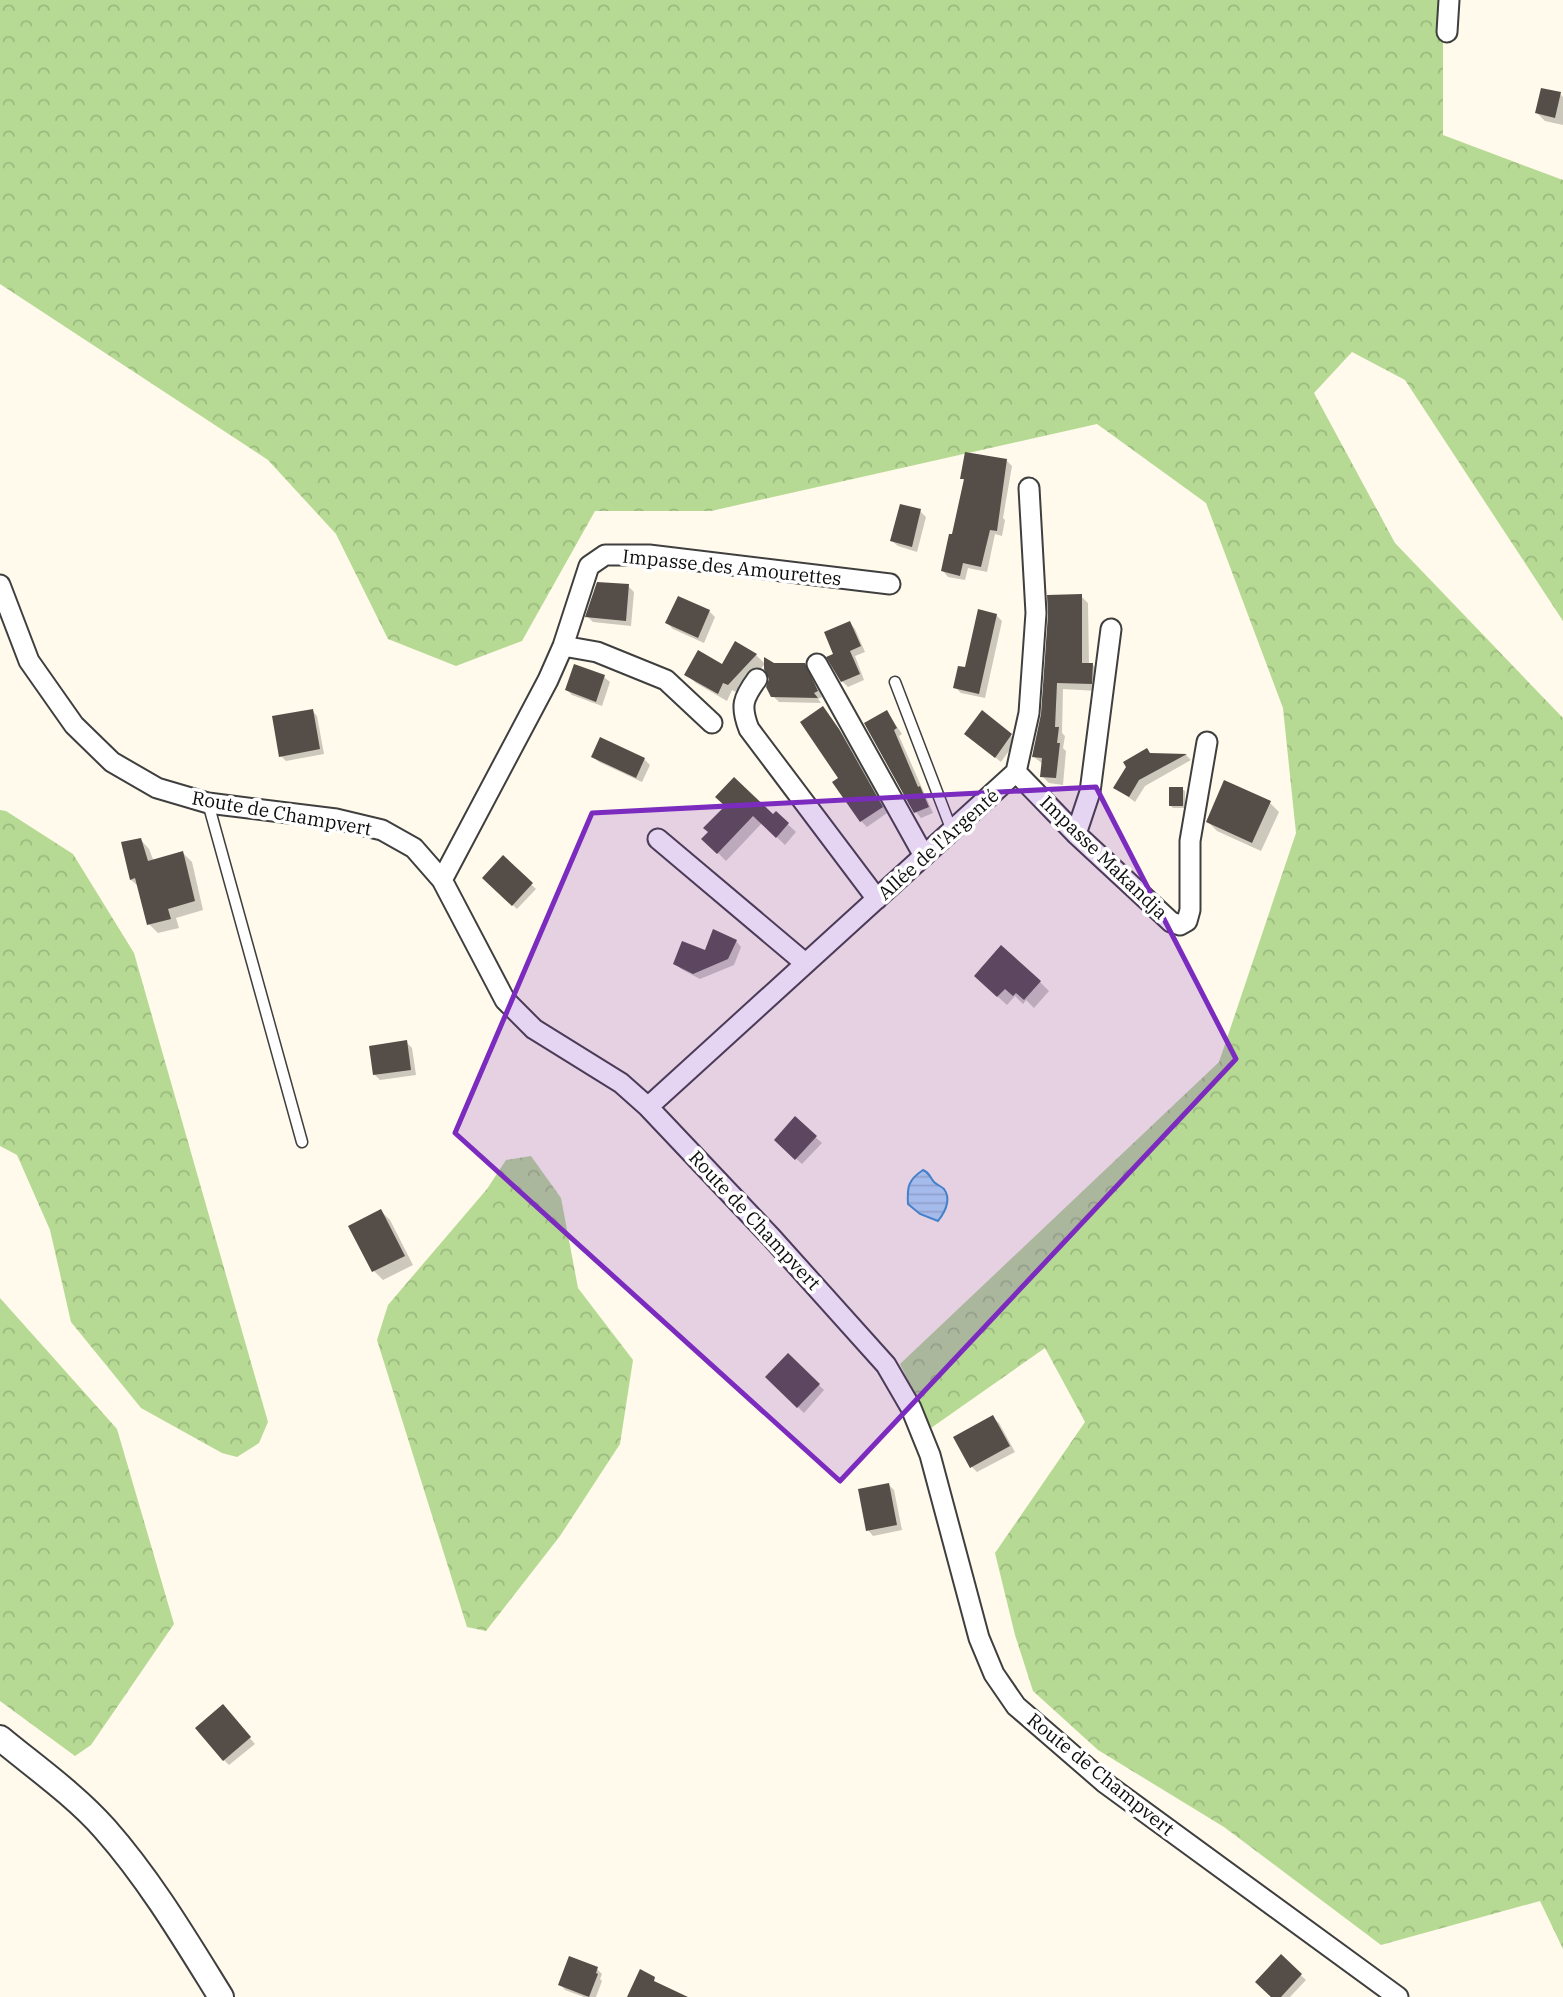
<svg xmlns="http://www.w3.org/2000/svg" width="1563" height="1997" viewBox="0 0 1563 1997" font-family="'IBM Plex Serif',serif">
  <defs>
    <pattern id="forest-crowns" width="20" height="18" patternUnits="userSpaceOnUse" patternTransform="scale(1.75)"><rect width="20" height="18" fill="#b6da94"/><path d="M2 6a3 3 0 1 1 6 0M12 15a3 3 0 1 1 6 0" fill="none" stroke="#9bba7e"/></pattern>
    <pattern id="water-rules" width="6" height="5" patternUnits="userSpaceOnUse" patternTransform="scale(1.75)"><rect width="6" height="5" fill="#b0dff7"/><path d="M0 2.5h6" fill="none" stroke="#96bed3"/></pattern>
  </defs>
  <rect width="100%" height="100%" fill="#fffaeb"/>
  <!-- forest -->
  <path fill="url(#forest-crowns)" d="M 0,0 L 1443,0 L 1443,135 L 1563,180 L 1563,621 L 1405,380 L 1352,352 L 1314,393 L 1395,543 L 1563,718 L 1563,1949 L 1540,1901 L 1381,1945 L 1224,1827 L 1098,1750 L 1033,1691 L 1015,1635 L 995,1553 L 1085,1422 L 1045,1348 L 931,1428 L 900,1364 L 1219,1062 L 1296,833 L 1283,708 L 1206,503 L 1097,424 L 711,511 L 595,511 L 522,641 L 456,666 L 388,639 L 336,534 L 268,460 L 0,284 Z
    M 0,810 L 6,811 L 73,854 L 134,953 L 268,1422 L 259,1443 L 237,1457 L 222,1453 L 141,1408 L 71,1322 L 50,1230 L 17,1155 L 0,1146 Z
    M 531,1156 L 561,1198 L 578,1288 L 633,1360 L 620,1444 L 560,1536 L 486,1631 L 467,1627 L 377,1340 L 388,1305 L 487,1189 L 506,1160 Z
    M 0,1298 L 117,1429 L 174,1624 L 91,1745 L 75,1756 L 0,1701 Z"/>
  <!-- water -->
  <path fill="url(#water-rules)" stroke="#3697ce" stroke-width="2" d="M 923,1170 C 930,1173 929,1176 934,1182 C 937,1185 941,1186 944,1189 C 952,1200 945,1212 938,1221 L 920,1214 L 908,1204 C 907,1187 908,1180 923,1170 Z"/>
  <!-- shadow -->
  <path fill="#0003" d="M 1560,94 L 1563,97 L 1563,125 L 1545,121 L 1537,113 Z
    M 1006,460 L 1012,466 L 1003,518 L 1005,520 L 1002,536 L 995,534 L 987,572 L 968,568 L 965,580 L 948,577 L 943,571 L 954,536 L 965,481 L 962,478 Z
    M 920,511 L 926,517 L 917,552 L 898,546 L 892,541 Z
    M 628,586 L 634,592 L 631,626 L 593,622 L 587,616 Z
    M 1081,596 L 1088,603 L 1089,665 L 1093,665 L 1100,672 L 1098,691 L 1063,689 L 1062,733 L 1065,736 L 1063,748 L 1066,751 L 1063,785 L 1049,783 L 1042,776 L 1043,764 L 1034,757 Z
    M 709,611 L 715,617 L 704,643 L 673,629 L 667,623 Z
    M 996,615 L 1002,621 L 985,698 L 961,693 L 955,687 Z
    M 850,623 L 855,629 L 865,652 L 855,656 L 864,680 L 848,687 L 842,681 L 836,654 Z
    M 736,644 L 756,655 L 765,664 L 738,693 L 732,690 L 727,701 L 696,683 L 686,674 L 723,666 Z
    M 804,665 L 810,671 L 822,697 L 818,699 L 821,703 L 779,702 L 773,696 Z
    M 604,677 L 610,682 L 602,706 L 572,695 L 567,690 Z
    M 823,708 L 845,737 L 887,813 L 867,827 L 861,821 L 841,778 Z
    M 312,710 L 317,716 L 324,754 L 286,761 L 281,756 Z
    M 887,712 L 902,734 L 899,736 L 933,813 L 921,818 L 916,812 Z
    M 1011,736 L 1016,741 L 1001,762 L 972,739 Z
    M 1151,755 L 1186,755 L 1191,760 L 1145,786 L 1135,802 L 1115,787 L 1128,767 Z
    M 593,757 L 644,759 L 650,765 L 642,782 L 599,762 Z
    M 1182,789 L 1185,791 L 1185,808 L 1173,808 L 1170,805 Z
    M 1270,803 L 1279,812 L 1261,851 L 1217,831 L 1208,822 Z
    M 727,806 L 773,817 L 776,813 L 796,832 L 785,845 L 762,823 L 726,861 L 704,839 Z
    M 140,839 L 149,849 L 154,862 L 183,853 L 192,862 L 203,910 L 176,918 L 179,928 L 158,933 L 149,924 L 139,887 L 131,880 L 123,843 Z
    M 503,858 L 536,889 L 517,909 L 484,878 Z
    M 736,941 L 741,947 L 734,965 L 700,979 L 681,969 L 675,963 Z
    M 1040,982 L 1049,991 L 1034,1008 L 1026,1000 L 1023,1004 L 1015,996 L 1007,1005 L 985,985 Z
    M 406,1042 L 412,1048 L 416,1075 L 380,1080 L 374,1074 Z
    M 795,1119 L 822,1143 L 802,1164 L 776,1140 Z
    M 381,1211 L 390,1220 L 413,1265 L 383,1280 L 374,1271 L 351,1227 Z
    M 788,1355 L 824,1390 L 804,1413 L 767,1377 Z
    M 993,1418 L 999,1423 L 1015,1452 L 977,1472 L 972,1467 Z
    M 889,1485 L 894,1490 L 902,1530 L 873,1536 L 868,1530 Z
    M 228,1712 L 255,1744 L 229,1765 L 224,1760 Z
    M 1281,1957 L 1306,1980 L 1290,1997 L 1273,1997 Z
    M 597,1969 L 602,1974 L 600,1979 L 602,1981 L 596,1997 L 584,1997 L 565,1990 L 560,1984 Z"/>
  <!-- building -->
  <path fill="#554d48" d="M 1541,88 L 1561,92 L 1555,118 L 1535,113 Z
    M 965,452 L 1007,459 L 997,531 L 990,530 L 981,567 L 963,563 L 960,576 L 941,571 L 949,534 L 952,534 L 964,479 L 960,479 Z
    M 900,504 L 921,509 L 912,547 L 890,541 Z
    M 597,582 L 629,584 L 626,621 L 585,617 Z
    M 1082,594 L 1082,663 L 1093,663 L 1092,684 L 1057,683 L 1055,727 L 1059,727 L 1057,743 L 1060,743 L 1056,778 L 1040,777 L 1042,758 L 1032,757 L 1041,714 L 1048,614 L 1047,595 Z
    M 678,596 L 710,610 L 698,638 L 665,623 Z
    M 978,609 L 997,614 L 979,694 L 953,688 L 958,666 L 965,667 Z
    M 850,621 L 861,646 L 850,651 L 860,674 L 841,682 L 826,657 L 833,654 L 824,632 Z
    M 735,641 L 757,654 L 728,685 L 723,683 L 718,694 L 684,675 L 698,650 L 722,664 Z
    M 764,657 L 774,663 L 805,663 L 818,691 L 814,693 L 818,698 L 771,697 L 766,687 L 769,679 L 764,669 Z
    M 574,664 L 605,675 L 596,702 L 565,690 Z
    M 823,706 L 839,729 L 883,807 L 860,822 L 832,782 L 838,778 L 800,722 Z
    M 313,709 L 320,749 L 279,757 L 272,716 Z
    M 887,710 L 897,728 L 894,730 L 918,787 L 920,786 L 929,807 L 914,813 L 864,723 Z
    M 982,710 L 1012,734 L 995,758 L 964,734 Z
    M 600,737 L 645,758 L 636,778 L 591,757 Z
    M 1147,748 L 1150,753 L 1187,754 L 1139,780 L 1129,797 L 1113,788 L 1126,767 L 1123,762 Z
    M 734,777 L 773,814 L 776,811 L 789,823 L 776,838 L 753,816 L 717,854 L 701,839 L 708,832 L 703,828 L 725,806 L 715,797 Z
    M 1224,780 L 1271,801 L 1252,843 L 1206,822 Z
    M 1169,787 L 1183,787 L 1183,806 L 1169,806 Z
    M 141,838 L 148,861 L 183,851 L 195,901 L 168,909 L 171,919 L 147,925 L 135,878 L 130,880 L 121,842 Z
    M 503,855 L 533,883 L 512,906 L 482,878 Z
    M 713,929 L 737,940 L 728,959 L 693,974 L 673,964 L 682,941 L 705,950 Z
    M 1001,945 L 1041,981 L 1024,1000 L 1016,993 L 1013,996 L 1005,989 L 997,997 L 974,976 Z
    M 407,1040 L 411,1070 L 373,1075 L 369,1046 Z
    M 795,1116 L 817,1136 L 795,1160 L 774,1140 Z
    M 381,1209 L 405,1256 L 372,1272 L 348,1226 Z
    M 788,1353 L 820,1384 L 797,1408 L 765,1377 Z
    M 993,1415 L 1010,1446 L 970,1468 L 953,1437 Z
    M 889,1483 L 897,1525 L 866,1531 L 858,1489 Z
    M 223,1704 L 251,1737 L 223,1761 L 195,1728 Z
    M 1281,1954 L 1302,1974 L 1281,1997 L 1271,1997 L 1255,1982 Z
    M 569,1956 L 598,1967 L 596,1973 L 598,1974 L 589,1997 L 558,1985 Z
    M 640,1969 L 655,1977 L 654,1981 L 688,1997 L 627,1997 Z"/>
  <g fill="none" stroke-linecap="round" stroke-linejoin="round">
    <!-- service casing -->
    <g stroke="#3f3f3f" stroke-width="13">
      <path id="service" d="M 895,682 L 952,831
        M 208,803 L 302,1142"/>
    </g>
    <!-- minor casing -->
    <g stroke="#3f3f3f" stroke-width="23">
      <path id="minor" d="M 1447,32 L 1449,0
        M 0,585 L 29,661 L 74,725 L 112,762 L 157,788 L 208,803 L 336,819 L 382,830 L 414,848 L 442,880 L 505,1000 L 534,1029 L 621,1083 L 648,1107 L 772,1238 L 886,1365 L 911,1408 L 930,1455 L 979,1638 L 994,1674 L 1016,1706 L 1105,1783 L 1398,1997
        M 563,646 L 597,652 L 666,680 L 712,723
        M 817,664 L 924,856
        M 757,679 C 743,698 740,706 749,729 L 877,899
        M 1016,772 L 1076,834 L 1171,922 L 1180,925 L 1187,921 L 1190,910 L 1190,841 L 1207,742
        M 1076,834 L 1090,792 L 1111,629
        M 658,839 L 805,963
        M 442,880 L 548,680 L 563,646 L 589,566 L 605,555 L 649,555 L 890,584
        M 648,1107 L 1016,772 L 1029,713 L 1036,613 L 1029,488"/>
    </g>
    <!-- tertiary casing -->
    <g stroke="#3f3f3f" stroke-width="28">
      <path id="tertiary" d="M 0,1738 C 35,1767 75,1795 105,1829 C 150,1880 185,1939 221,1997"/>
    </g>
    <!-- service -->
    <use href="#service" stroke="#fff" stroke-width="10"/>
    <!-- minor -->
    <use href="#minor" stroke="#fff" stroke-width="19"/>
    <!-- tertiary -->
    <use href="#tertiary" stroke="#fff" stroke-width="24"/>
  </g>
  <!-- marked area -->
  <path fill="#7b2cbf" fill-opacity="0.2" stroke="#7b2cbf" stroke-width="5" stroke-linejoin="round" d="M 1096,787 L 1236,1059 L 840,1481 L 455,1133 L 592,813 Z"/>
  <g text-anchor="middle" stroke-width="7" stroke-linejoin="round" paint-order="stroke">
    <!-- street labels -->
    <g font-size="19" fill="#0c0c0c" stroke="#fff">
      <text transform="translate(732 567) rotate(6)" y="7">Impasse des Amourettes</text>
      <text transform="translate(282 813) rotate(10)" y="7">Route de Champvert</text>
      <text transform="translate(938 844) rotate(-42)" y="7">Allée de l'Argenté</text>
      <text transform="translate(1104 857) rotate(44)" y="7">Impasse Makandja</text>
      <text transform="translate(755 1220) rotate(47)" y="7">Route de Champvert</text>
      <text transform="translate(1101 1774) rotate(39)" y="7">Route de Champvert</text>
    </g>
  </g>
</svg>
